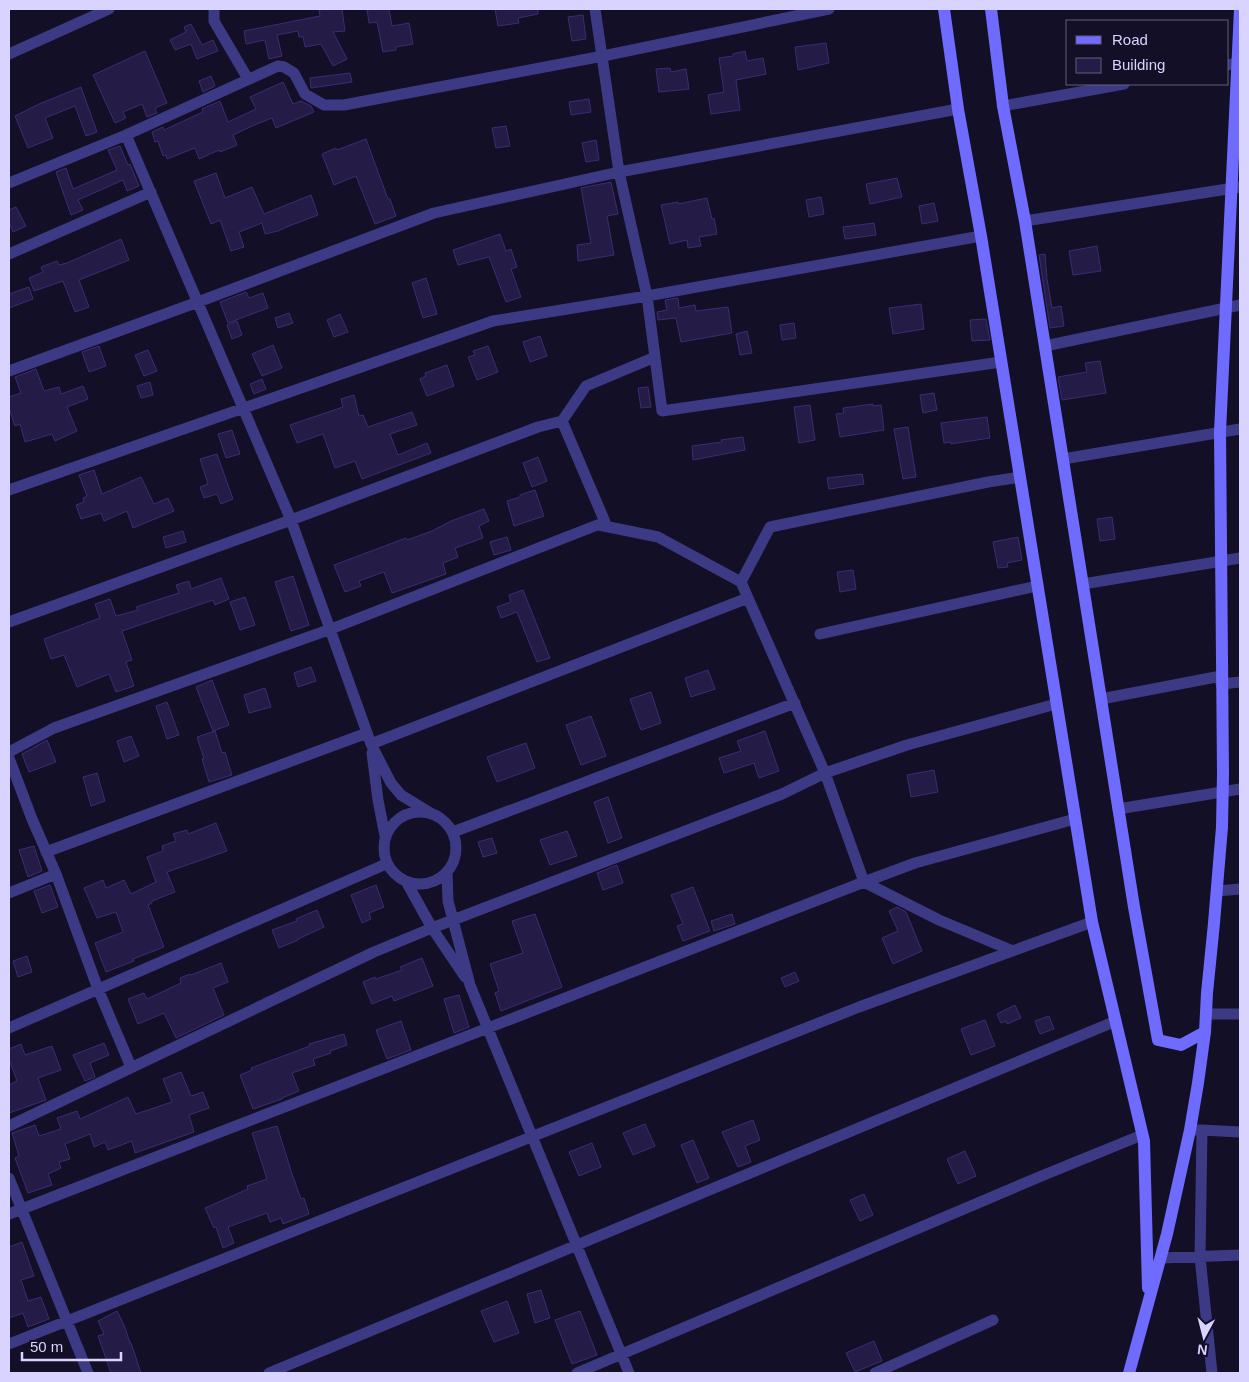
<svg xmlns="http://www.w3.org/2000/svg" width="1249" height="1382" viewBox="0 0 1249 1382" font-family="Arial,sans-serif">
  <rect width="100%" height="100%" fill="#130f26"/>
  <!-- building -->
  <path fill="#241b47" stroke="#3b2d73" d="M 319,9 L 342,9 L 345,31 L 333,32 L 347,59 L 333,66 L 321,44 L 305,47 L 303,37 L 299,37 L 298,31 L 277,35 L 282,56 L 269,59 L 265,40 L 246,44 L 244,31 L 320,16 Z
    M 367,9 L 389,9 L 392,26 L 409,23 L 413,44 L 396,47 L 396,50 L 383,52 L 377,22 L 369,23 Z
    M 495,9 L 538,9 L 538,14 L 518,18 L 519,23 L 498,26 Z
    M 583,15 L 586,39 L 572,41 L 568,17 Z
    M 191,24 L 202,45 L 213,40 L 218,51 L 197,59 L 191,44 L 175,50 L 170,40 L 186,32 L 184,27 Z
    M 826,43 L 829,63 L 798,70 L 795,47 Z
    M 145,51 L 167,103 L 155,108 L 157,113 L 147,117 L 142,104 L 123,112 L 126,118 L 115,123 L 93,75 Z
    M 745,51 L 747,61 L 763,58 L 766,74 L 736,80 L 740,110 L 711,114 L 708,95 L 724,92 L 719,58 L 733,56 L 733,54 Z
    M 670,68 L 671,72 L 686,69 L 689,89 L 659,92 L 656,69 Z
    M 350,73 L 352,82 L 311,88 L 310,78 Z
    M 211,76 L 215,86 L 203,92 L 199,81 Z
    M 283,82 L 293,104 L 301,101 L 311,106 L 314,112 L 276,128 L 272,118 L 252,126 L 233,135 L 237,145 L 220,152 L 219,150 L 199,159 L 195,148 L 167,159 L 166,155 L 163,156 L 158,141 L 155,142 L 152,132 L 163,127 L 164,130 L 203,112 L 202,109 L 220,101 L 228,122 L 256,109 L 250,97 Z
    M 81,87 L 97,132 L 86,136 L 75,106 L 45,118 L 53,138 L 28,148 L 15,116 L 39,104 Z
    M 589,99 L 591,112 L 571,115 L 569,102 Z
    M 506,126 L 510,146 L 496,148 L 492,128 Z
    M 366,139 L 388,199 L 390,199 L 396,216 L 375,224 L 356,176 L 334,185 L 322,154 L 336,148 L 337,150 Z
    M 596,140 L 599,160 L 586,162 L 582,143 Z
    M 120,146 L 128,165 L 130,164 L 139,186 L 127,191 L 123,180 L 78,200 L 83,210 L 71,215 L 56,172 L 66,168 L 73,189 L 117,170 L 108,150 Z
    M 216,173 L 225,198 L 252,187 L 264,214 L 311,195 L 318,215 L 289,226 L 278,231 L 265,234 L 262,223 L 239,232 L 244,247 L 231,251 L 220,220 L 211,224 L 194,181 Z
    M 897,178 L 902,197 L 870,204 L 866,184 Z
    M 611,182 L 618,214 L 607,216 L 614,255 L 578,261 L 577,245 L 591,243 L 581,188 Z
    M 821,197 L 824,214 L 809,217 L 806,200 Z
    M 707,198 L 712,219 L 714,218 L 717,234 L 699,237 L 701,246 L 688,248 L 687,240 L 670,244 L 661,205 L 678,202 L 678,204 Z
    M 934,203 L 938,221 L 922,224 L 919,206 Z
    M 16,207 L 26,226 L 13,232 L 9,222 L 9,210 Z
    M 874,223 L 876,235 L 845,239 L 843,227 Z
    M 500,234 L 506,251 L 511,249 L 517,267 L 511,269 L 521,297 L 506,302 L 489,257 L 458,265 L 453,250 Z
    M 121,239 L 129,260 L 79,280 L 89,307 L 75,312 L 63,281 L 34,291 L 29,278 L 43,272 L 41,267 L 57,261 L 59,265 L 67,263 Z
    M 1097,246 L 1101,271 L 1073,275 L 1069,251 Z
    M 1045,254 L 1047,279 L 1052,308 L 1061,306 L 1064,326 L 1050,328 L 1039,255 Z
    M 426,278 L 437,314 L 423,318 L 412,283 Z
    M 29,287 L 33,299 L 9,308 L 9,294 Z
    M 246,292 L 249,298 L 263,293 L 268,308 L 228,323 L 220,302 Z
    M 678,298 L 679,308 L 695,305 L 696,311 L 728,307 L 732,333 L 681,342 L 676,318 L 658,320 L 657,312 L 667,310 L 665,300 Z
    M 921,304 L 924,329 L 893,334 L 889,308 Z
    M 289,313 L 293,323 L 278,328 L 275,318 Z
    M 340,314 L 348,332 L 334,337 L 327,320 Z
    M 986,319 L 990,340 L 972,341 L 970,320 Z
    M 237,321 L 242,335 L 232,339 L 227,325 Z
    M 794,323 L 796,338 L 782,340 L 780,325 Z
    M 747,331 L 752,353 L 740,355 L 736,334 Z
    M 540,336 L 547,356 L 530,362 L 523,342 Z
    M 273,345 L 282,368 L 262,376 L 252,354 Z
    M 99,346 L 106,366 L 89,372 L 82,352 Z
    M 488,346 L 498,372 L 477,380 L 468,357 L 475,355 L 473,351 Z
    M 148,350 L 157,371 L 144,376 L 135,355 Z
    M 1100,361 L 1106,393 L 1062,400 L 1058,377 L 1087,372 L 1085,363 Z
    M 447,365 L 454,386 L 427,396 L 420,379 L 426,376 L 425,373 Z
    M 36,369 L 44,391 L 59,387 L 61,394 L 83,386 L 88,399 L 67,407 L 77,431 L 55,441 L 52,434 L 25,442 L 20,424 L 15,426 L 9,408 L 9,397 L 21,393 L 15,377 Z
    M 262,379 L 266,389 L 254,394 L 250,384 Z
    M 150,382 L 153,395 L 141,398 L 137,386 Z
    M 648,387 L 651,407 L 641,408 L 638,388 Z
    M 934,393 L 937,410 L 923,413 L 920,395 Z
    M 354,395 L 359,416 L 363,415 L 368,427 L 412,412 L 417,425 L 390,434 L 398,455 L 427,443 L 431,453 L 362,479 L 355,461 L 335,468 L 323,434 L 297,443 L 290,425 L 343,407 L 341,399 Z
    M 873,404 L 873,406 L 881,405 L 884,430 L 840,437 L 836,414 L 844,413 L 843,408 Z
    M 810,405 L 815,440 L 799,443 L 794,407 Z
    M 987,417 L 990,438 L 951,444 L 950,442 L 944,443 L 941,423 Z
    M 908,427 L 916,477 L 903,479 L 894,429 Z
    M 232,430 L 240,454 L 226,458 L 218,434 Z
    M 743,437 L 745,450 L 693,460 L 692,446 L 722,442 L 721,440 Z
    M 217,454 L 233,499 L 221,504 L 217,494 L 204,498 L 200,487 L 208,484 L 200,459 Z
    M 538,457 L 547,481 L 532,487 L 523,463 Z
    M 94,470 L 102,494 L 141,477 L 154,504 L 168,498 L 174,511 L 133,528 L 127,511 L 104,521 L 101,513 L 81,519 L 76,505 L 84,502 L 83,498 L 87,496 L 79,475 Z
    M 862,474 L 864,484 L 829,489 L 827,478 Z
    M 535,490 L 544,516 L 514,526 L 507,501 L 520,497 L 520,495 Z
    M 484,509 L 489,521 L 479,526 L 483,538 L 455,548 L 458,557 L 443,563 L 446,574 L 392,593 L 384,572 L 359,581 L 361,586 L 345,592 L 334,565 L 406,538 L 407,540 L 432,531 L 451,521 Z
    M 1112,517 L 1115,539 L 1100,541 L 1097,519 Z
    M 183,531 L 186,542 L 166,548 L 163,537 Z
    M 507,537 L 511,550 L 494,555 L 490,542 Z
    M 1018,537 L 1022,560 L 1007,563 L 1008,567 L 998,568 L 993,542 Z
    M 853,570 L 856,589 L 840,592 L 837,572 Z
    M 293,576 L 309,625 L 291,631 L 275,582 Z
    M 221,578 L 229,599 L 215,605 L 213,600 L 122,631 L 132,660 L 126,662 L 134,686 L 116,692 L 109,674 L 77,687 L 64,655 L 51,659 L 44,639 L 100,618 L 95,604 L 110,599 L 116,616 L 138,610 L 136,607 L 179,593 L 176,585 L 189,581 L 191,589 Z
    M 523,590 L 550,658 L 537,662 L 517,612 L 501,618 L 497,607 L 511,602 L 509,595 Z
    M 245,597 L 255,625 L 240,630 L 230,602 Z
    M 311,667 L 316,681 L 298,687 L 294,673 Z
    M 708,670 L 715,689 L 691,697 L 685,678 Z
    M 212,680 L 229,725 L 213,731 L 196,687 Z
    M 265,688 L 271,707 L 249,713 L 244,695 Z
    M 651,692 L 661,723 L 641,730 L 630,699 Z
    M 167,702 L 179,735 L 167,739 L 156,706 Z
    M 591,716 L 606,756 L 581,765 L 566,725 Z
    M 215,731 L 222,753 L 225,752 L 232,775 L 209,782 L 202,759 L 204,759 L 197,737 Z
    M 765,731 L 779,771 L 759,778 L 754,763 L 724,773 L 719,758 L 741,751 L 737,741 Z
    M 131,736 L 139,756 L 124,762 L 117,741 Z
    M 47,740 L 56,762 L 29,772 L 22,754 Z
    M 526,743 L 535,768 L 497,782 L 487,757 L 503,751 Z
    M 934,770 L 938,792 L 911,797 L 907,775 Z
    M 97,773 L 105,801 L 91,806 L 83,777 Z
    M 608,797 L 622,838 L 608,843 L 594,802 Z
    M 216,823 L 227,851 L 167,872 L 175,892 L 152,901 L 152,903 L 148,905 L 164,947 L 133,959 L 134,961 L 106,972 L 95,943 L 123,932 L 116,912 L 97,918 L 84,888 L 103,880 L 106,888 L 124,880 L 131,894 L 156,882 L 147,857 L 163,851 L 162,846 L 176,841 L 173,834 L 187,830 L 188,834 Z
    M 567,831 L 577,856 L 550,865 L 540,840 Z
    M 492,838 L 497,853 L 483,857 L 478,842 Z
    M 34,846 L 42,871 L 28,877 L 19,850 Z
    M 617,865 L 623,883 L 603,890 L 597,873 Z
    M 50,885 L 58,907 L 42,913 L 34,891 Z
    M 376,885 L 384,907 L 369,913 L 371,919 L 362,923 L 351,895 Z
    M 693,887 L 710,931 L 683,941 L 677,926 L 683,924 L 671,895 Z
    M 897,907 L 906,912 L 922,951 L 893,964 L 882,938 L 898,931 L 889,911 Z
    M 317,910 L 324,927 L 298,939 L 298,940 L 279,948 L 272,930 L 297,921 L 296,919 Z
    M 535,914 L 562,987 L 501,1011 L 495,993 L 499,991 L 490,964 L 523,953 L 512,921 Z
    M 732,914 L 735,924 L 714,931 L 711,921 Z
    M 27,956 L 32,972 L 18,977 L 13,961 Z
    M 422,958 L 433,986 L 394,1001 L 392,996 L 372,1004 L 363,982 L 375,977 L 376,979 L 402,970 L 400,967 Z
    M 221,963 L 228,982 L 213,988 L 224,1015 L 176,1038 L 164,1013 L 138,1024 L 128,999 L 144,993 L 147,999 L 181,983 L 180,978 L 190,974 L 191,975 Z
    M 795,972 L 799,981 L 785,987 L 781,978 Z
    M 459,995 L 469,1027 L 454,1033 L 444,999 Z
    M 1015,1005 L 1021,1018 L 1007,1024 L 1006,1021 L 1001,1023 L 997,1014 Z
    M 1049,1016 L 1054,1029 L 1040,1034 L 1035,1021 Z
    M 985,1020 L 995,1046 L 971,1055 L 961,1029 Z
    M 401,1021 L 411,1050 L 387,1059 L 376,1030 Z
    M 344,1034 L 347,1045 L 330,1051 L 331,1053 L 313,1059 L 315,1065 L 292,1073 L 299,1091 L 282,1098 L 282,1099 L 253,1109 L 240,1075 L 252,1070 L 251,1068 L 310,1046 L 309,1044 Z
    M 104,1043 L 109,1055 L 90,1063 L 95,1077 L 85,1081 L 73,1055 Z
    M 21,1044 L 25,1055 L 52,1046 L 61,1070 L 38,1078 L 46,1100 L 9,1113 L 9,1085 L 17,1081 L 9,1059 L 9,1049 Z
    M 181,1072 L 191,1096 L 203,1092 L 209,1108 L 189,1115 L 194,1132 L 135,1153 L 132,1141 L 108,1150 L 105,1142 L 94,1147 L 90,1134 L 65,1144 L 70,1159 L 59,1162 L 61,1168 L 48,1174 L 52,1185 L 28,1193 L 15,1158 L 19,1156 L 12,1133 L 35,1125 L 39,1136 L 61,1129 L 57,1118 L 77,1111 L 80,1119 L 128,1097 L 136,1114 L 172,1102 L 163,1079 Z
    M 753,1120 L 760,1140 L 745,1146 L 751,1162 L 738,1167 L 722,1132 Z
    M 645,1124 L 655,1146 L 633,1155 L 623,1133 Z
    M 277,1126 L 292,1174 L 301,1199 L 304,1198 L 309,1214 L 283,1224 L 281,1218 L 270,1222 L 267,1213 L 228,1227 L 234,1243 L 223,1248 L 216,1227 L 214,1228 L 205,1208 L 248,1189 L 247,1186 L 267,1179 L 252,1133 Z
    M 693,1140 L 709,1178 L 697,1183 L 681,1145 Z
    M 592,1143 L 601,1167 L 579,1176 L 569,1152 Z
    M 965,1151 L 976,1176 L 958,1184 L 947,1159 Z
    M 864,1194 L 873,1215 L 860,1221 L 850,1200 Z
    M 22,1242 L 34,1276 L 21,1280 L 28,1301 L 41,1297 L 49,1319 L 28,1327 L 23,1313 L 9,1318 L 9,1247 Z
    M 541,1290 L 550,1318 L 535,1323 L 527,1294 Z
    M 507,1301 L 519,1333 L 494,1342 L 481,1311 Z
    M 117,1311 L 124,1325 L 130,1343 L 131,1343 L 141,1373 L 111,1373 L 98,1336 L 104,1334 L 98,1321 Z
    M 580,1311 L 597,1355 L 572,1364 L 555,1320 Z
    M 874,1341 L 882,1361 L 855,1372 L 846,1353 Z"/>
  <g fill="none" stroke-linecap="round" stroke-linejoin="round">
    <!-- minor -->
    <path stroke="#3d3a85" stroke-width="11" d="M 214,9 L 214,21 L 248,79
      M 9,54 L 109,9
      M 1228,65 L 1240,62
      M 1003,106 L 1124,84
      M 958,109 L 619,172 L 647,296 L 662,411 L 1001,362
      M 126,135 L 291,520 L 371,744 L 391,783 L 401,795 L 432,814
      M 9,183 L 126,135 L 278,66 L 284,67 L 294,73 L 305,94 L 324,105 L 344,105 L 603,56 L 829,9
      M 1025,221 L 1240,187
      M 9,254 L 151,192
      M 1045,346 L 1240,305
      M 9,371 L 198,302 L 434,213 L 619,172 L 595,9
      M 1063,459 L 1240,429
      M 9,490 L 493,321 L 647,296 L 981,236
      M 599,525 L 658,537 L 741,582 L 825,773 L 864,882 L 939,920 L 1013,951
      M 741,582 L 770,527 L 988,482 L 1020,477
      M 1083,584 L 1240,558
      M 9,622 L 291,520 L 538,427 L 562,421
      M 820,634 L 1037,586
      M 1221,684 L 1240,682
      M 1101,699 L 1221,676
      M 371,744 L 748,598
      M 9,752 L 54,728 L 331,629 L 605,522 L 562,421 L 586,386 L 655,357
      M 372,753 L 378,800 L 385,836
      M 9,758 L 32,819 L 56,874 L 98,989 L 131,1067
      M 1118,809 L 1240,789
      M384 848a36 36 0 1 1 72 0a36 36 0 1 1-72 0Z
      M 453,832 L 795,703
      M 46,852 L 367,733
      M 447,873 L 448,901 L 470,985 L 629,1373
      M 407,883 L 432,928 L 465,977
      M 1217,891 L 1240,889
      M 9,893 L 56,874
      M 1206,1014 L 1240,1014
      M 9,1028 L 386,864
      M 9,1126 L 374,952 L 432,928 L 782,794 L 825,773 L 907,745 L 1056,704
      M 1190,1130 L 1202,1130 L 1200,1257 L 1212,1373
      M 1202,1130 L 1240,1132
      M 9,1178 L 88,1373
      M 9,1214 L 864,882 L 915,863 L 1075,819
      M 1161,1258 L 1240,1255
      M 9,1344 L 859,1007 L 1092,922
      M 269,1373 L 1116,1021
      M 577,1373 L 1039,1177 L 1142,1135
      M 875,1373 L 993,1320"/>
    <!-- secondary -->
    <path stroke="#6f6bff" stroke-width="12" d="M 944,9 L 958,109 L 981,236 L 1092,922 L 1144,1141 L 1148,1288
      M 991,9 L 1003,106 L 1025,221 L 1134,907 L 1158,1040 L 1181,1045 L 1205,1032
      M 1129,1373 L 1167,1234 L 1190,1130 L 1198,1083 L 1205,1032 L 1207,993 L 1214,923 L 1222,827 L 1223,773 L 1220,432 L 1240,9"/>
  </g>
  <!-- border -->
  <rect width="1249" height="1382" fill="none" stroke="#d9d4ff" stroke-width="20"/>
  <!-- legend -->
  <rect x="1066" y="20" width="162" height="65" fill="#130f26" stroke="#625e7d"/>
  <rect x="1076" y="36" width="25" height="8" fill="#6f6bff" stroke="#625e7d"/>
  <text x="1112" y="45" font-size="15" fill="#d9d4ff">Road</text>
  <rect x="1076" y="58" width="25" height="15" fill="#241b47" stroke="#625e7d"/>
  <text x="1112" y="70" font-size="15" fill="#d9d4ff">Building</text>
  <!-- north arrow -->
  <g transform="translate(1204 1337) rotate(187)" stroke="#130f26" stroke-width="4" paint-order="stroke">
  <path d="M0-4L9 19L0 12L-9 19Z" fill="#d9d4ff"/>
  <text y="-8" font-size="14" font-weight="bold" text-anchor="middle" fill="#d9d4ff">N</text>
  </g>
  <!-- scale -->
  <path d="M22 1352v8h99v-8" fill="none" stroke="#d9d4ff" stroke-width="2.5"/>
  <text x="30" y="1352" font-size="15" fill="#d9d4ff" stroke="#130f26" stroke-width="4" paint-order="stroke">50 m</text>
</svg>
